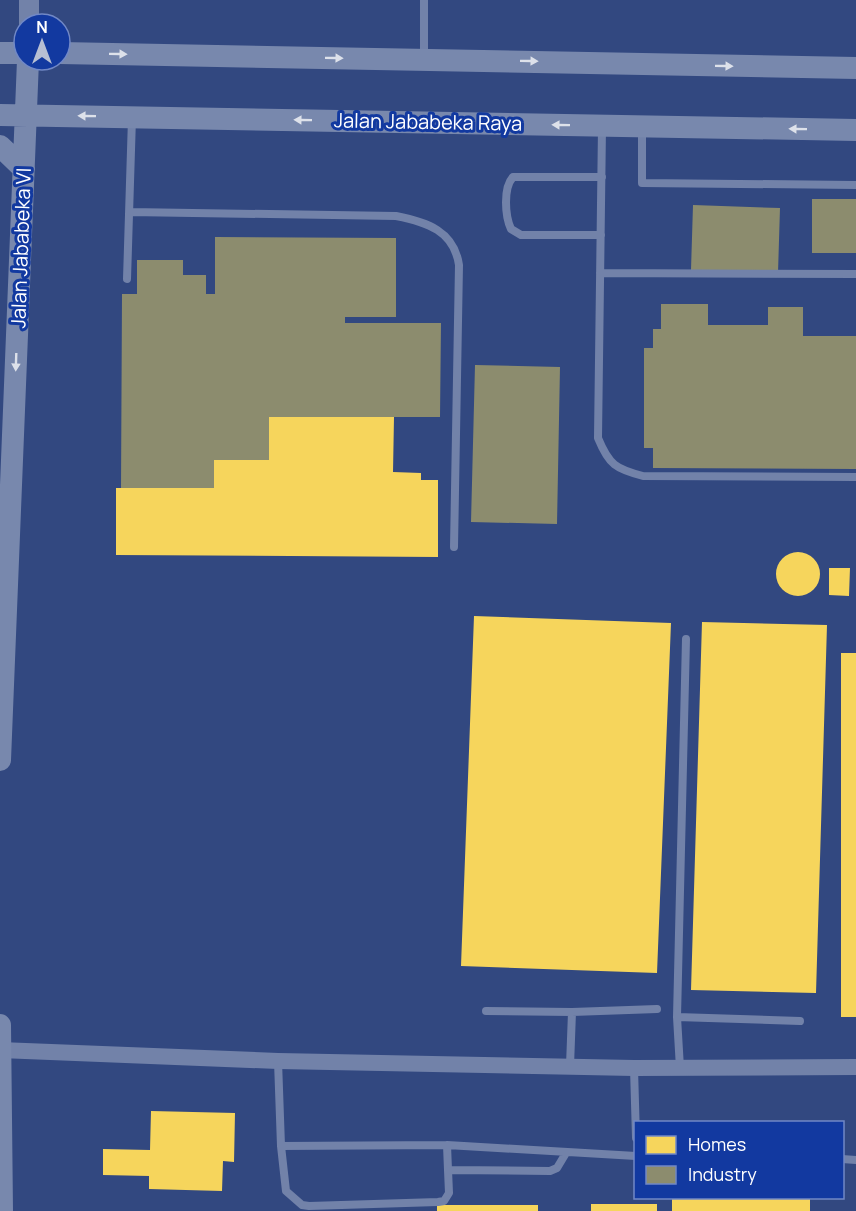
<svg xmlns="http://www.w3.org/2000/svg" width="856" height="1211" viewBox="0 0 856 1211" font-family="Manrope,sans-serif">
  <rect width="100%" height="100%" fill="#324880"/>
  <!-- homes -->
  <path fill="#f6d55c" d="M 269,417 L 394,417 L 393,472 L 421,473 L 421,480 L 438,480 L 438,557 L 116,555 L 116,488 L 214,488 L 214,460 L 269,460 Z
    M776 574a22 22 0 1 1 44 0a22 22 0 1 1-44 0Z
    M 829,568 L 850,568 L 849,596 L 829,595 Z
    M 474,616 L 671,623 L 657,973 L 461,966 Z
    M 702,622 L 827,625 L 816,993 L 691,990 Z
    M 841,653 L 856,653 L 856,1017 L 841,1017 Z
    M 151,1111 L 235,1113 L 234,1162 L 223,1161 L 222,1191 L 149,1189 L 149,1176 L 103,1175 L 103,1149 L 150,1150 Z
    M 672,1198 L 810,1198 L 810,1211 L 672,1211 Z
    M 591,1204 L 657,1204 L 657,1211 L 591,1211 Z
    M 437,1205 L 538,1205 L 538,1211 L 437,1211 Z"/>
  <!-- industry -->
  <path fill="#8c8c6e" d="M 812,199 L 856,199 L 856,253 L 812,253 Z
    M 693,205 L 780,208 L 778,273 L 691,270 Z
    M 215,237 L 396,238 L 396,317 L 345,317 L 345,323 L 441,323 L 440,417 L 269,417 L 269,460 L 214,460 L 214,488 L 121,488 L 122,294 L 137,294 L 137,260 L 183,260 L 183,275 L 206,275 L 206,294 L 215,294 Z
    M 661,304 L 708,304 L 708,325 L 768,325 L 768,307 L 803,307 L 803,336 L 856,336 L 856,469 L 653,468 L 653,448 L 644,448 L 644,348 L 653,348 L 653,329 L 661,329 Z
    M 475,365 L 560,367 L 557,524 L 471,522 Z"/>
  <g fill="none" stroke-linecap="round" stroke-linejoin="round">
    <!-- service -->
    <path stroke="#7282a9" stroke-width="8" d="M 424,0 L 424,59
      M 602,127 L 598,438 C 609,465 616,469 643,476 L 856,477
      M 642,128 L 642,183 L 856,185
      M 130,212 L 396,216 C 427,222 454,231 459,265 L 454,547
      M 601,235 L 521,235 L 511,229 C 505,216 503,188 513,177 L 602,177
      M 600,273 L 856,274
      M 127,279 L 132,118
      M 486,1011 L 572,1012 L 657,1009
      M 677,1017 L 800,1021
      M 278,1061 L 281,1146
      M 570,1066 L 572,1012
      M 634,1068 L 636,1138
      M 680,1068 L 677,1017 L 686,639
      M 447,1145 L 448,1170
      M 566,1153 L 557,1168 L 550,1171 L 448,1170 L 449,1193 L 444,1201 L 438,1202 L 309,1206 L 302,1205 L 286,1191 L 281,1146 L 447,1145 L 636,1156
      M 842,1159 L 856,1160"/>
    <!-- minor -->
    <path stroke="#7282a9" stroke-width="16" d="M 0,1050 L 278,1061 L 634,1068 L 856,1067"/>
    <!-- tertiary -->
    <path stroke="#7282a9" stroke-width="20" d="M 29,24 L 29,0"/>
    <!-- secondary -->
    <path stroke="#7888ad" stroke-width="22" d="M 0,53 L 24,53
      M 60,53 L 856,68
      M 0,115 L 856,130
      M 0,146 L 24,169
      M 0,760 L 28,60
      M 0,1025 L 2,1211"/>
  </g>
  <!-- one-way arrows -->
  <defs><path id="oneway-solid" d="M-6-.8H1V-3.2L6.5 0L1 3.2V.8H-6Z" transform="scale(1.5)"/></defs>
  <g fill="#dde1ea">
    <use href="#oneway-solid" transform="translate(118 54) rotate(1)"/>
    <use href="#oneway-solid" transform="translate(334 58) rotate(1)"/>
    <use href="#oneway-solid" transform="translate(529 61) rotate(1)"/>
    <use href="#oneway-solid" transform="translate(724 66) rotate(1)"/>
    <use href="#oneway-solid" transform="translate(87 116) rotate(-179)"/>
    <use href="#oneway-solid" transform="translate(303 120) rotate(-179)"/>
    <use href="#oneway-solid" transform="translate(561 125) rotate(-179)"/>
    <use href="#oneway-solid" transform="translate(798 129) rotate(-179)"/>
    <use href="#oneway-solid" transform="translate(16 362) rotate(92)"/>
  </g>
  <g text-anchor="middle" stroke-width="6" stroke-linejoin="round" paint-order="stroke">
    <!-- street labels -->
    <g font-size="20" fill="#fff" stroke="#1239a0">
      <text transform="translate(428 122) rotate(1)" y="7">Jalan Jababeka Raya</text>
      <text transform="translate(21 248) rotate(-88)" y="7">Jalan Jababeka VI</text>
    </g>
  </g>
  <!-- legend -->
  <rect x="634" y="1121" width="210" height="78" fill="#1239a0" stroke="#7188c6" stroke-width="1.5"/>
  <rect x="646" y="1136" width="30" height="18" fill="#f6d55c" stroke="#7188c6" stroke-width="1.5"/>
  <text x="688" y="1151" font-size="18" fill="#ffffff">Homes</text>
  <rect x="646" y="1166" width="30" height="18" fill="#8c8c6e" stroke="#7188c6" stroke-width="1.5"/>
  <text x="688" y="1181" font-size="18" fill="#ffffff">Industry</text>
  <!-- north arrow -->
  <g transform="translate(42 42)"><circle r="28" fill="#1239a0" stroke="#7188c6" stroke-width="1.5"/>
  <path d="M0-4.5L10 22L0 15L-10 22Z" fill="#b7bfd3"/>
  <text y="-9" font-size="16" font-weight="bold" text-anchor="middle" fill="#ffffff">N</text>
  </g>
</svg>
